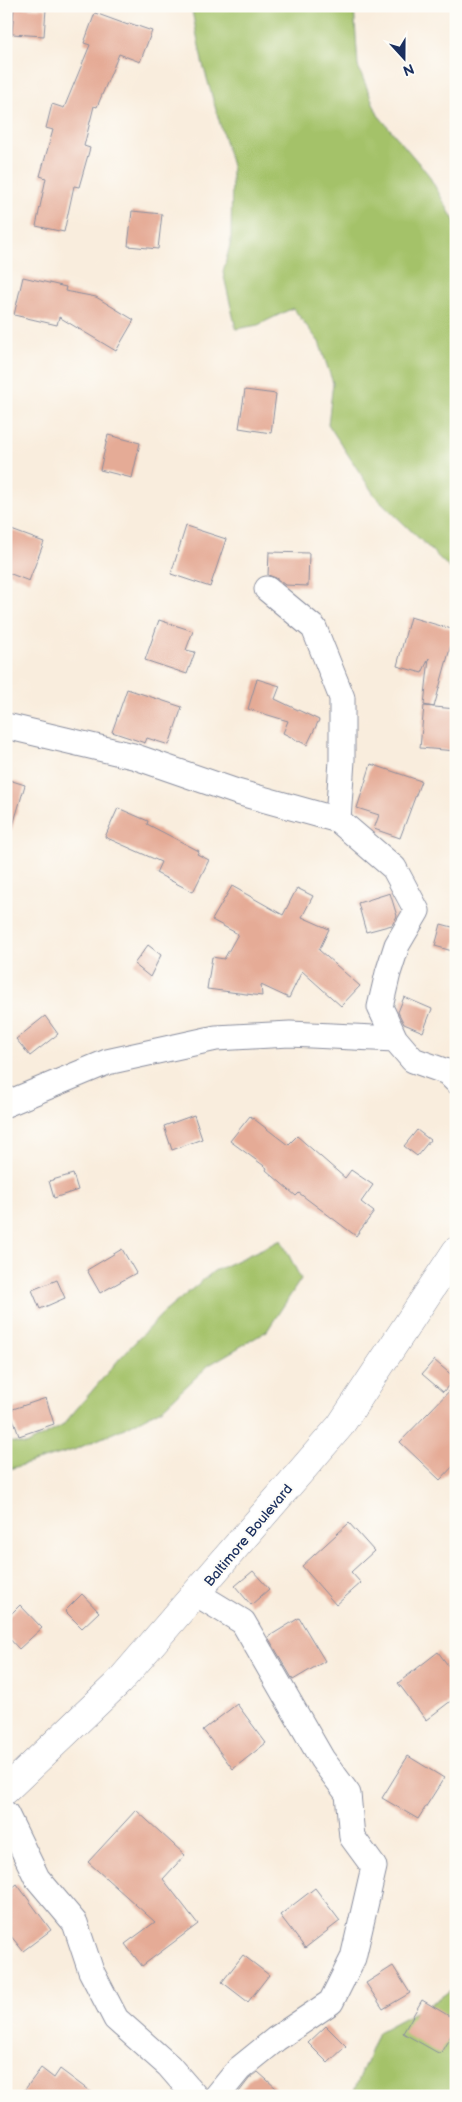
<svg xmlns="http://www.w3.org/2000/svg" width="462" height="2102" viewBox="0 0 462 2102" font-family="'Balsamiq Sans',sans-serif">
  <rect width="100%" height="100%" fill="#fdfcf7"/>
  <filter id="ink" filterUnits="userSpaceOnUse"><feTurbulence type="fractalNoise" baseFrequency=".02" numOctaves="2"/><feDisplacementMap in="SourceGraphic" scale="10" xChannelSelector="R" yChannelSelector="G"/><feConvolveMatrix kernelMatrix="1 2 1 2 8 2 1 2 1" color-interpolation-filters="sRGB"/></filter>
  <filter id="wash" filterUnits="userSpaceOnUse"><feTurbulence type="fractalNoise" baseFrequency=".0096" numOctaves="4" result="noise"/><feDisplacementMap in="SourceGraphic" scale="20" xChannelSelector="R" yChannelSelector="G"/><feGaussianBlur stdDeviation="1.12" result="paint"/><feColorMatrix in="noise" values="0 0 0 0 0 0 0 0 0 0 0 0 0 0 0 0 0 1.4 0 .05"/><feComposite in="paint" operator="in"/></filter>
  <g filter="url(#wash)">
    <rect width="100%" height="100%" fill="#f9eddd"/>
    <!-- green -->
    <path fill="#a4c269" stroke="#607864" d="M 191,6 L 354,6 L 358,66 L 378,115 L 428,174 L 455,222 L 456,574 L 375,496 L 328,424 L 333,383 L 319,342 L 293,308 L 258,325 L 236,329 L 223,272 L 231,241 L 232,166 L 202,61 Z
      M 281,1240 L 301,1279 L 267,1331 L 209,1365 L 163,1408 L 129,1426 L 74,1450 L 6,1470 L 6,1441 L 26,1445 L 62,1426 L 121,1357 L 162,1314 L 214,1271 Z
      M 456,1986 L 456,2096 L 355,2096 L 354,2091 L 378,2032 L 437,2000 Z"/>
    <g id="blocks">
      <!-- building -->
      <path fill="#e5ab96" d="M 14,7 L 46,9 L 44,36 L 12,34 Z
        M 95,13 L 128,25 L 129,23 L 152,31 L 140,62 L 119,54 L 97,107 L 94,106 L 84,146 L 90,148 L 79,187 L 74,186 L 64,232 L 36,226 L 46,178 L 40,176 L 53,130 L 46,128 L 52,104 L 64,108 L 90,45 L 84,43 Z
        M 132,211 L 162,214 L 158,249 L 128,246 Z
        M 23,277 L 66,287 L 65,291 L 96,297 L 134,320 L 116,351 L 59,317 L 57,325 L 14,315 Z
        M 245,390 L 276,394 L 271,433 L 239,428 Z
        M 108,435 L 140,443 L 132,478 L 100,470 Z
        M 186,526 L 226,539 L 210,587 L 171,574 Z
        M 6,528 L 44,542 L 29,581 L 6,572 Z
        M 269,552 L 309,553 L 308,586 L 285,585 L 276,578 L 268,575 Z
        M 410,617 L 455,630 L 434,707 L 424,705 L 429,658 L 422,673 L 397,666 Z
        M 159,620 L 193,631 L 186,650 L 195,652 L 187,674 L 145,660 Z
        M 257,679 L 280,686 L 275,699 L 319,720 L 307,745 L 283,733 L 288,721 L 248,709 Z
        M 127,689 L 182,707 L 169,745 L 147,738 L 145,743 L 112,732 Z
        M 424,706 L 456,709 L 456,751 L 420,748 Z
        M 371,764 L 421,781 L 400,838 L 374,829 L 379,815 L 357,808 Z
        M 6,779 L 25,785 L 11,832 L 6,832 Z
        M 118,808 L 148,821 L 147,824 L 199,851 L 197,854 L 209,860 L 193,892 L 156,873 L 161,862 L 105,837 Z
        M 232,886 L 283,915 L 297,888 L 313,896 L 302,917 L 329,929 L 319,950 L 360,986 L 341,1006 L 302,971 L 289,998 L 261,985 L 262,996 L 207,989 L 212,957 L 224,959 L 238,934 L 212,920 Z
        M 390,893 L 397,916 L 392,925 L 366,932 L 358,903 Z
        M 441,924 L 456,928 L 456,940 L 452,951 L 435,946 Z
        M 148,945 L 161,955 L 150,977 L 134,964 Z
        M 404,997 L 432,1009 L 423,1032 L 404,1024 L 398,1012 Z
        M 45,1016 L 58,1034 L 30,1056 L 16,1039 Z
        M 194,1115 L 202,1139 L 172,1150 L 164,1126 Z
        M 250,1116 L 288,1145 L 297,1136 L 345,1178 L 351,1170 L 373,1185 L 361,1202 L 374,1212 L 356,1236 L 299,1193 L 296,1196 L 266,1170 L 267,1168 L 230,1141 Z
        M 417,1130 L 430,1140 L 417,1156 L 404,1146 Z
        M 73,1174 L 78,1190 L 54,1198 L 49,1181 Z
        M 122,1249 L 136,1273 L 100,1293 L 87,1270 Z
        M 57,1280 L 65,1298 L 40,1309 L 32,1290 Z
        M 434,1360 L 455,1378 L 443,1392 L 422,1374 Z
        M 456,1384 L 456,1463 L 440,1480 L 400,1442 Z
        M 46,1398 L 54,1424 L 19,1436 L 10,1410 Z
        M 349,1523 L 374,1551 L 351,1572 L 361,1583 L 336,1605 L 302,1566 Z
        M 253,1571 L 269,1589 L 251,1605 L 235,1586 Z
        M 82,1594 L 99,1612 L 82,1628 L 65,1611 Z
        M 20,1605 L 42,1628 L 19,1649 L 6,1635 L 6,1619 Z
        M 299,1618 L 325,1661 L 293,1680 L 268,1637 Z
        M 438,1652 L 456,1676 L 456,1697 L 426,1720 L 398,1683 Z
        M 237,1704 L 266,1743 L 233,1769 L 203,1730 Z
        M 408,1756 L 444,1778 L 418,1819 L 382,1798 Z
        M 136,1810 L 185,1855 L 163,1879 L 198,1924 L 142,1966 L 125,1944 L 155,1922 L 88,1862 Z
        M 17,1884 L 51,1930 L 23,1951 L 6,1930 L 6,1893 Z
        M 315,1888 L 340,1921 L 305,1948 L 280,1915 Z
        M 243,1955 L 269,1975 L 248,2002 L 222,1982 Z
        M 393,1966 L 410,1993 L 383,2009 L 366,1983 Z
        M 422,2000 L 456,2020 L 456,2027 L 440,2054 L 403,2033 Z
        M 326,2026 L 346,2046 L 328,2063 L 308,2043 Z
        M 41,2068 L 54,2078 L 60,2069 L 96,2096 L 20,2096 Z
        M 258,2072 L 285,2096 L 236,2096 L 249,2079 Z"/>
    </g>
  </g>
  <g filter="url(#ink)">
    <use href="#blocks" fill-opacity="0" stroke="#8a8e9e" stroke-width="1"/>
    <g fill="none" stroke-linecap="round" stroke-linejoin="round">
      <!-- minor casing -->
      <g stroke="#8a8e9e" stroke-width="27">
        <path id="minor" d="M 267,589 L 314,628 L 342,698 L 342,760 L 338,820
          M 6,726 L 133,756 L 237,792 L 338,820 L 394,868 L 417,911 L 397,945 L 388,973 L 380,1007 L 395,1039 L 413,1060 L 447,1072 L 456,1081
          M 6,1104 L 107,1062 L 216,1038 L 290,1034 L 395,1039
          M 197,1594 L 243,1622 L 322,1759 L 348,1794 L 352,1837 L 374,1867 L 353,1958 L 331,2002 L 276,2039 L 239,2069 L 217,2096
          M 6,1814 L 37,1878 L 75,1923 L 91,1971 L 116,2019 L 169,2066 L 195,2096"/>
      </g>
      <!-- trunk casing -->
      <g stroke="#8a8e9e" stroke-width="29">
        <path id="trunk" d="M 6,1790 L 119,1682 L 340,1426 L 456,1251"/>
      </g>
      <!-- minor -->
      <use href="#minor" stroke="#fff" stroke-width="25"/>
      <!-- trunk -->
      <use href="#trunk" stroke="#fff" stroke-width="28"/>
    </g>
  </g>
  <g text-anchor="middle" stroke-width="4" stroke-linejoin="round" paint-order="stroke">
    <!-- street labels -->
    <g font-size="14" fill="#1b2f5e" stroke="#fdfcf7">
      <text transform="translate(248 1535) rotate(-50)" y="5">Baltimore Boulevard</text>
    </g>
  </g>
  <!-- margin -->
  <rect width="462" height="2102" fill="none" stroke="#fdfcf7" stroke-width="25"/>
  <!-- north arrow -->
  <g transform="translate(404 58) rotate(159)" stroke="#fdfcf7" stroke-width="4" paint-order="stroke">
  <path d="M0-4L9 19L0 12L-9 19Z" fill="#1b2f5e"/>
  <text y="-8" font-size="14" font-weight="bold" text-anchor="middle" fill="#1b2f5e">N</text>
  </g>
</svg>
